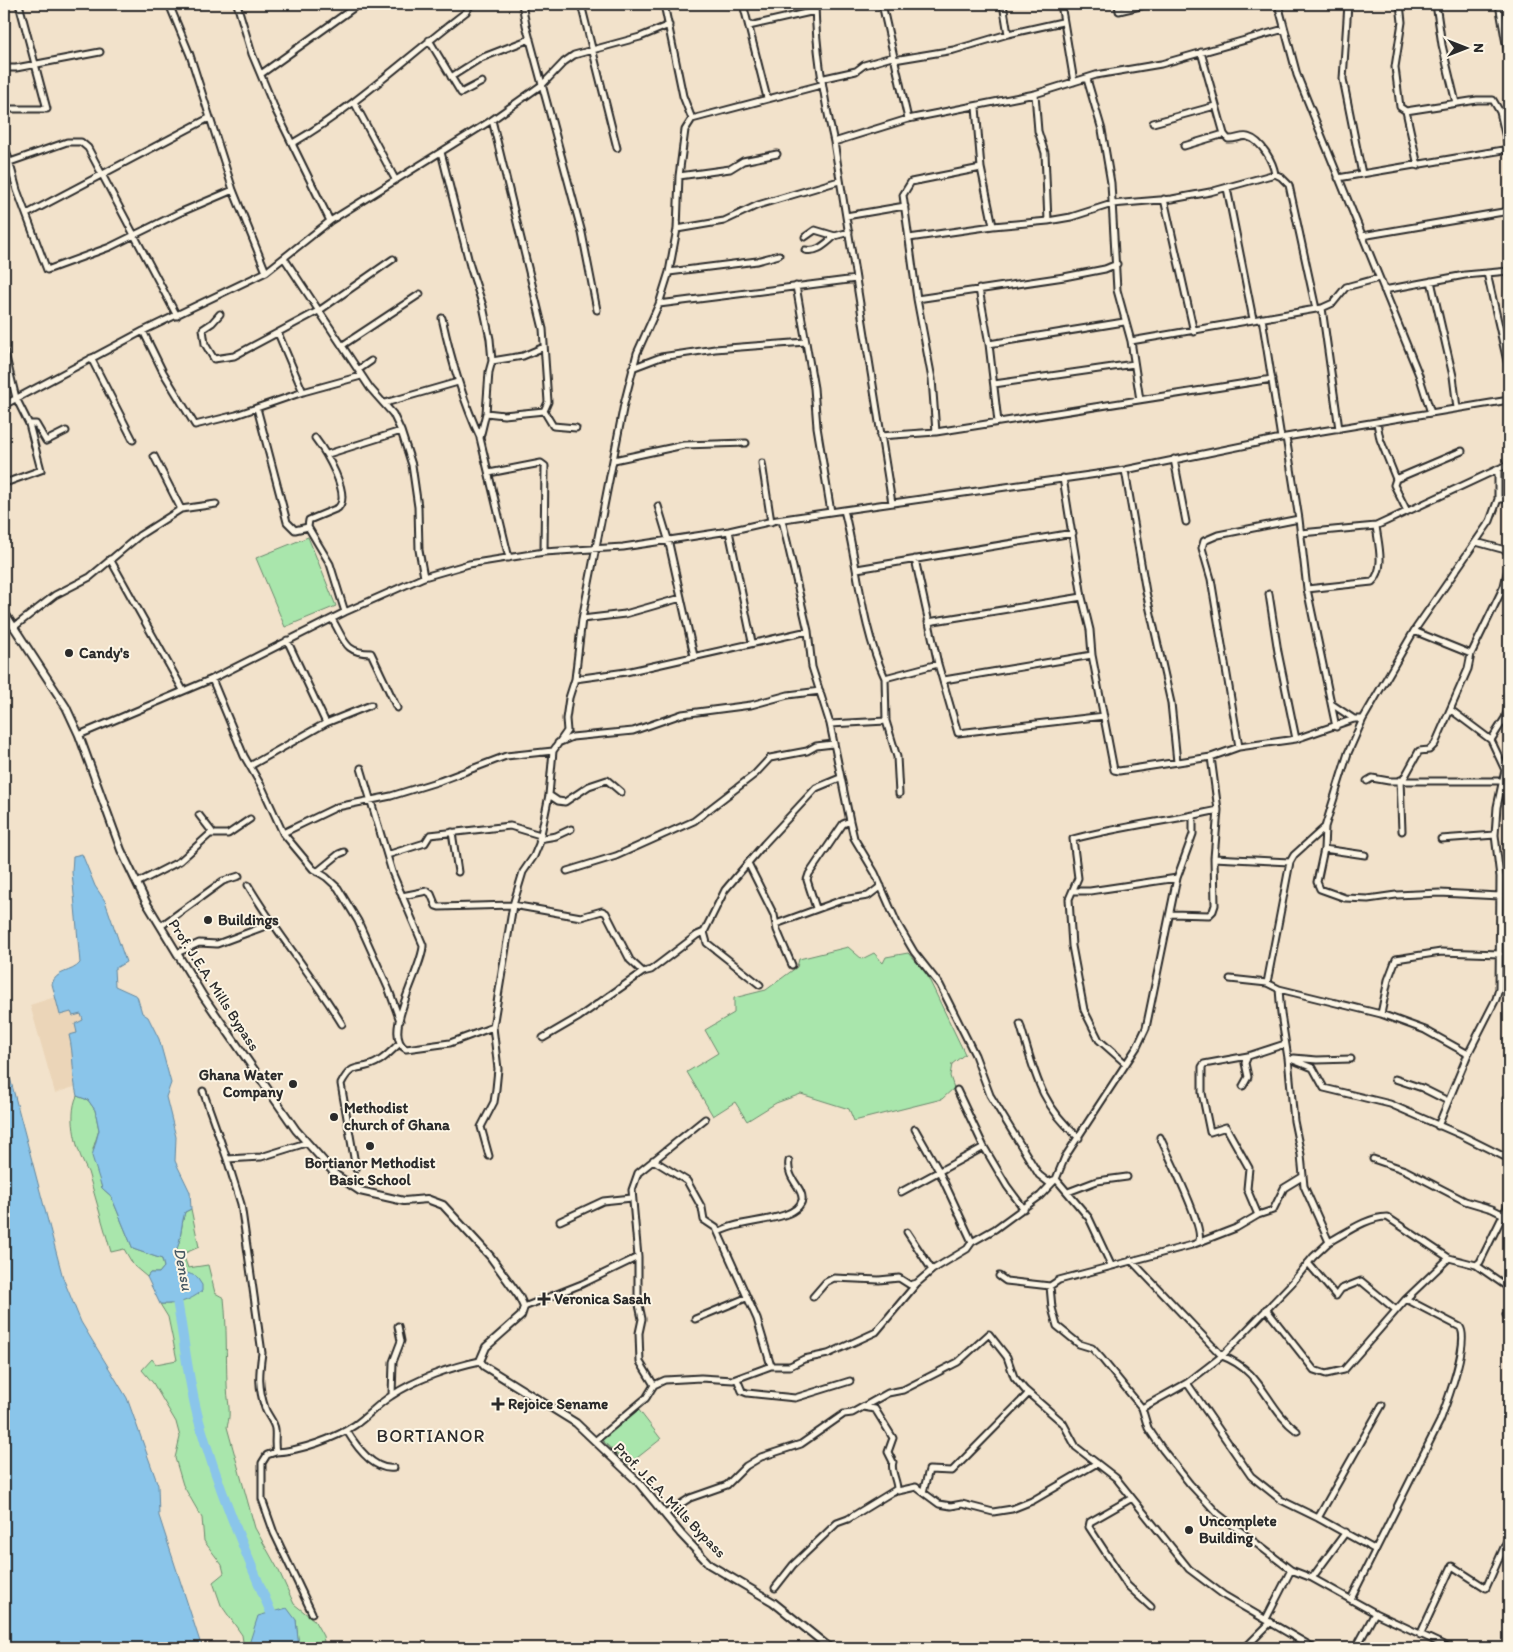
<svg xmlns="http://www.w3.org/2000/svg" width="1513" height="1652" viewBox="0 0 1513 1652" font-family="Itim,sans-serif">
  <rect width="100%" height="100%" fill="#f2e2cb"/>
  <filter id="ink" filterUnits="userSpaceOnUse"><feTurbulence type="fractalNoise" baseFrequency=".02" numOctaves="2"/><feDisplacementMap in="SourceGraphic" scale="10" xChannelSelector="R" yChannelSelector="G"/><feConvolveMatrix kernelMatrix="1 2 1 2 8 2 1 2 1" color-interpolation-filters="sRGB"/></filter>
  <g filter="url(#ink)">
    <!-- built -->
    <path fill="#ebd5b8" d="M 55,997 L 60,1015 L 71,1012 L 81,1014 L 84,1021 L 77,1033 L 69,1035 L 74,1053 L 74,1087 L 55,1093 L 30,1005 Z"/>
    <!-- green -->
    <path fill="#a9e6ac" stroke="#6a886c" d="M 308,537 L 336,606 L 285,627 L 256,558 Z
      M 848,947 L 862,959 L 874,953 L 883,963 L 886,957 L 908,953 L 926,973 L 965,1054 L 952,1064 L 950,1076 L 954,1088 L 942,1099 L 854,1121 L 849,1109 L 801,1094 L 776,1103 L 747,1121 L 735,1102 L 713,1116 L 687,1072 L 718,1053 L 705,1030 L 734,1013 L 734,998 L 766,990 L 797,967 L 799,959 Z
      M 77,1096 L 88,1100 L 95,1110 L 99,1130 L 93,1149 L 102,1188 L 111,1196 L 133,1249 L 162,1259 L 164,1267 L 159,1273 L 150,1273 L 147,1277 L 134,1266 L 124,1249 L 111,1252 L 88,1172 C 77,1153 67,1117 77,1096 Z
      M 191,1209 L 199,1247 L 183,1254 L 188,1268 L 208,1265 L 215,1293 L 224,1298 C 227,1327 226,1355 227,1384 C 227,1400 232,1412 227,1427 L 255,1528 L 279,1571 L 294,1604 L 314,1620 L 323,1636 L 325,1648 L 299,1648 L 296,1620 L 251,1641 L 251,1648 L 244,1648 L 242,1635 L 221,1605 L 213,1582 L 224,1573 L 222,1565 L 204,1541 L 202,1518 L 183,1485 L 175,1458 L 180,1437 L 176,1422 L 153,1383 L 142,1370 L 152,1359 L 156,1364 L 177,1360 L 168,1317 L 160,1304 L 170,1304 L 185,1273 L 176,1266 L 173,1255 C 182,1244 180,1227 185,1212 Z
      M 638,1409 L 661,1439 L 628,1465 L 602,1440 Z"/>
    <!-- water -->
    <path fill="#8ac5ea" stroke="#64879e" d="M 82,854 L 95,886 L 105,901 L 126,962 L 114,969 L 115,986 L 137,996 L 142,1013 L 148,1017 L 159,1039 L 171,1083 L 166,1097 L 176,1137 L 175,1161 L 190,1192 L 191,1209 L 185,1212 C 180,1227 182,1244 173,1256 C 176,1269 183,1272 196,1276 L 202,1285 L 202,1291 C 190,1301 176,1305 160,1304 L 147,1277 L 150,1273 L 159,1273 L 164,1267 L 162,1259 L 133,1249 L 111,1196 L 102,1188 L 92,1156 L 99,1130 L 95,1110 L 88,1100 L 77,1096 C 72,1076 74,1055 69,1035 L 77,1033 L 75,1024 L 83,1020 L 81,1014 L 73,1016 L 71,1012 L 60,1015 L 52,984 C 56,970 72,973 80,963 L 72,872 L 73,856 Z
      M 4,1055 L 63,1278 L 81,1322 L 127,1398 L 158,1485 L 159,1516 L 202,1648 L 4,1648 Z
      M 287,1608 L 296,1620 L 299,1648 L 251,1648 L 250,1641 L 258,1616 Z"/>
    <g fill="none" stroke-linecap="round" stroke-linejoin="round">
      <!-- river -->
      <path stroke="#8ac5ea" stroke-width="10" d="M 175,1290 C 184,1334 187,1378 199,1421 C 221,1499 255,1574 286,1648"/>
      <!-- minor casing -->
      <g stroke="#2b2b2b" stroke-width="9">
        <path id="minor" d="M 169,4 L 190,55 L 233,190 L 266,272
          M 237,4 L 252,54 L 275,109 L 330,221
          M 522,4 L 526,25 L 582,233 L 597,310
          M 581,4 L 617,148
          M 664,4 L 683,96 L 692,119
          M 743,4 L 767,98
          M 815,4 C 816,51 823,95 834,142 L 892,503
          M 882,4 L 908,119
          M 1003,4 L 1008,34
          M 1061,4 L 1074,82
          M 1118,4 L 1119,11 L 1149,4
          M 1278,4 L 1297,75 L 1419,375 L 1431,413
          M 1348,4 L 1343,79 L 1362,174
          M 1400,4 L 1402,22 L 1395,67 L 1400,107 L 1406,111 L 1477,100 L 1493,100 L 1500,112 L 1509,151
          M 1436,4 L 1442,45 L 1456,103
          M 1499,4 L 1509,61
          M 749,26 L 815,11
          M 429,40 L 461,93 L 482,82
          M 1201,52 L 1224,134 L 1228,139 C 1235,140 1242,135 1248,137 C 1262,141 1273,162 1275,174
          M 894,60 L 954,50 L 1008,34 L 1062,22
          M 4,68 L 16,68 L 100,52
          M 261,74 L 359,4
          M 451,77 L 481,58 L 530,39
          M 820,79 L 856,71 L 864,65 L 892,57
          M 1087,79 L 1102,130 L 1111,183 L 1117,290 L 1131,341 L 1140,400
          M 1035,94 L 1038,131 L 1045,153 L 1048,221
          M 354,102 L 395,179
          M 976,107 L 981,168 L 993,226
          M 4,109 L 47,109 L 19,4
          M 1406,111 L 1418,166
          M 1153,123 L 1215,106
          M 4,142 L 17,190 L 47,270 L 110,247 L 179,213 L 233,190
          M 834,142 L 908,119 L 1035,94 L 1096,75 L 1161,64 L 1284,29
          M 293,143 C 355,107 408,56 466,12 L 471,4
          M 1184,146 L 1224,134
          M 441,152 L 470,266 L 483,306 L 490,339 L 492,361 L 489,372 L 486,413 L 480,438 L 509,558
          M 10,162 L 67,142 L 81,142 L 88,148 L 177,316
          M 679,176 L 730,169 L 743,161 L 777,154
          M 1338,178 L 1509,149
          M 1227,188 L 1253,319
          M 1164,199 L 1194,332
          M 27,214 L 209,118
          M 846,216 L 905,206
          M 677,229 L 724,221 L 758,205 L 839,181
          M 1362,236 L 1509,211
          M 805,237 L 815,230 L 835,236 L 849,232
          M 909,238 L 993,226 L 1048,221 L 1071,217 L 1112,204 L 1172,199 L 1210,192 L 1275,174 L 1281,177 L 1289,185 L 1316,309
          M 805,250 C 818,253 826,243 835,236
          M 284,258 L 370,388 L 393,414 L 401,431 L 412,465 L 418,507 L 419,550 L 424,577
          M 669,272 L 757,261 L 779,255
          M 1487,273 L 1509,370
          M 1431,281 L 1453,376 L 1457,408
          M 796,286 L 814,388 L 817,427 L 831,512
          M 979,289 L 989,344 L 998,422
          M 1384,290 L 1465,275 L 1509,271
          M 917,299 L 1064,277 L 1105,269 L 1117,264
          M 659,304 L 856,279
          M 1322,308 L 1339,429
          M 220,314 L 212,323 L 203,329 L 205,344 L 214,359 L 234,356 L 320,310 L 393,259
          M 442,318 C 451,359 462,399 480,437
          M 1262,318 L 1281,438
          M 143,331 L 163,372 L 195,425 L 236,415 L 303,392 L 361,376
          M 278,333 L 303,392
          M 1131,341 L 1322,308 L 1333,303 L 1346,287 L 1379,278
          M 989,344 L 1124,322
          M 343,345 L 420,294
          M 4,349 L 16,398 L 29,424 L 41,470 L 5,483
          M 91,358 L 133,440
          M 492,361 L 523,356 L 544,347
          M 632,368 L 661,357 L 715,349 L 806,342
          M 358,370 L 371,361
          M 994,384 L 1134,364
          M 385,403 L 458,382
          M 4,405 L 143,331 L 266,272 L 330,221 L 492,120 L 543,84 L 564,62 L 574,55 L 640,37 L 669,25
          M 257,408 L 287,522 L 295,530 L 308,527
          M 544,411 L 553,426 L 576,428
          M 486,413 L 504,415 L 544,411 L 548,402 L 543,329 L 492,120
          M 1377,423 L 1380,439 L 1396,479 L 1394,485 L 1407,511
          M 29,424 L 36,424 L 46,441 L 66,431
          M 936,432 L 932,379 L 917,299 L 903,195 L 911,182 L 981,168
          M 880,436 L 936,432 L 1272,379
          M 1286,437 L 1299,519 L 1307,589 L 1336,727
          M 315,438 C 325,451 352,495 338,508 L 309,520 L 308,527 L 330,564 L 345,612
          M 328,454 L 401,431
          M 154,456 L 181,509
          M 1174,459 L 1186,522
          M 614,460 L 684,445 L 746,443
          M 762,463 L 771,522
          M 1498,469 L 1498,499 L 1490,521 L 1414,631 L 1363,719 L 1348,753 L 1325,827 L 1324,849 L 1317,882 L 1320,889 L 1345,898 L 1368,899 L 1396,895 L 1440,893 L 1500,896
          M 1125,470 L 1146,592 L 1171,703 L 1177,762
          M 489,473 L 541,463 L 545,466 L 544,552
          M 1063,478 L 1082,597 L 1090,630 L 1092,655 L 1114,770 L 1119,771 L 1211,757 L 1239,747 L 1296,739 L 1354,719 L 1363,719
          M 1396,479 L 1462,451
          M 1498,499 L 1509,499
          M 658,506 L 668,539 L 694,656
          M 844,510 C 858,564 861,627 885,678
          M 782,520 L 808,631 L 812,667 L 830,724 L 850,821 L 843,824 L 809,874 L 807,880 L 816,908
          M 729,531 L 752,642
          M 1301,533 L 1376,526 L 1509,464
          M 1476,542 L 1509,551
          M 110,559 L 183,690
          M 915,559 L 938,664 L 958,733 L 1104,716
          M 857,569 L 1073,533
          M 1307,589 L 1372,582 C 1386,569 1378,543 1376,526
          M 1269,594 L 1278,652 L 1296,739
          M 332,619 C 345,640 344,653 371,653 L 397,708
          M 582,619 L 625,614 L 681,598
          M 928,622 L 1082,597
          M 14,627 L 55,595 L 90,577 L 140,535 L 181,509 L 216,504
          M 1414,631 L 1471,654
          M 287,640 L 326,723
          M 212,679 L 244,756 L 262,787 L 283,833 L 313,869 L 326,877 L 338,888 L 358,921 L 389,990 L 400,1021
          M 575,679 L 626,672 L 808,631
          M 944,680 L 1092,655
          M 1333,705 L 1354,719
          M 1451,710 L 1491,740 L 1505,770 L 1509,773
          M 830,724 L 886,721
          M 79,735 L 212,679 L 345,612 L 424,577 L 469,564 L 544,552 L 623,547 L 729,531 L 777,520 L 844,510 L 1125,470 L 1286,437 L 1509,400
          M 1491,740 L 1505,718 L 1509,704
          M 558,743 L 572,737 L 633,731 L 682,714 L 751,705 L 788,695 L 820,691
          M 1239,747 L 1211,579 L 1202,548 L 1204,541 L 1218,535 L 1299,519
          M 250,766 L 326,723 L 371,705
          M 361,768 L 392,872 L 423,945 C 424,966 380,1035 406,1049 L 450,1043 L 493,1027
          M 1400,780 L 1402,831
          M 1403,780 L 1419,751 L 1429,750 L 1435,744 L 1468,669 L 1471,654 L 1504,586 L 1509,564
          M 1367,781 L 1372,778 L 1389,781 L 1503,781
          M 899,794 L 897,757 L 886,721 L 885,678 L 938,664
          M 549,795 L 558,801 L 565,802 L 589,786 L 607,780 L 621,792
          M 199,815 L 213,833
          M 850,821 L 854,838 L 875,873 L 897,923 L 914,952 L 940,985 L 975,1055 L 990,1095 L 1039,1175 L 1048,1182 L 1056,1179 L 1089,1218 L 1111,1265
          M 452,832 L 458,872
          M 283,833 L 337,807 L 391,796 L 440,781 L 506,756 L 553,751
          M 539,839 L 556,836 L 571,829
          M 1441,839 L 1495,835
          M 1324,849 L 1365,855
          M 387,855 L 425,843 L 430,835 L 510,826 L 540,835
          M 1214,858 L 1290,862
          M 748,863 L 774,915 L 777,930 L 792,965
          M 567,871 L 616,856 L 694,821 L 755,774 L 770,758 L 807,751 L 816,746 L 833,744
          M 317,872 L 339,854 L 344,852
          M 137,883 L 180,861 L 210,834 L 228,834 L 250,819
          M 248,885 C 277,934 313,976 342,1024
          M 1073,891 L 1090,891 L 1177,878
          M 402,896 L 427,891 L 431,894 L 436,906 L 439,907 L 513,905 L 581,917 L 602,911 L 606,913 L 630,960 L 643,972 L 651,970 L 697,935 L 704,932 L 725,890 L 764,844 L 816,788 L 840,778
          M 1171,914 L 1209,915 L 1213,911 L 1215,905 L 1214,858 L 1218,810 L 1211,757
          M 776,924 L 842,900 L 868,896 L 881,886
          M 161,926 L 223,881 L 239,876
          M 704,932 L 707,943 L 760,985
          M 177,953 L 199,943 L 217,944 L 271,924
          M 1230,979 L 1267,983 L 1279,989 L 1381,1014 L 1425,1030 L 1468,1054
          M 1267,983 L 1290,862 L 1294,855 L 1325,827
          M 1381,1014 L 1388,980 L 1396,959 L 1441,952 L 1500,954
          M 1020,1024 C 1035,1073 1039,1103 1079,1138
          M 543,1038 L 579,1017 L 643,972
          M 1248,1056 L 1204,1064 L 1202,1067 L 1202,1093 L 1210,1132 L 1226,1127 L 1249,1168 L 1247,1189 L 1258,1215
          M 1288,1058 L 1313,1068 L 1324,1088 L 1390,1104 L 1461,1135 L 1509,1159
          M 1294,1058 L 1317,1060 L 1351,1059
          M 1125,1063 L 1099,1040 L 1084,1010 L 1072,946 L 1069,899 L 1078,878 L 1073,839 C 1121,826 1170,821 1218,810
          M 1395,1079 L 1422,1088 L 1448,1101
          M 1243,1086 L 1248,1077 L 1245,1063 L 1248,1056 L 1285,1044
          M 957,1090 L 984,1147
          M 203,1091 L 227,1159
          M 1506,1099 L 1509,1100
          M 1438,1126 L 1468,1054 L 1496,999 L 1499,989 L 1500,877 L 1495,835 L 1497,807 L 1505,770
          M 915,1129 L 939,1171 L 972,1242
          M 1160,1137 C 1168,1155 1204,1226 1199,1240
          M 306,1143 L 261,1157 L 227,1159 L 241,1204 L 262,1353 C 259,1374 258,1387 265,1408 C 267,1415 274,1421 275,1429 C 276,1437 274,1444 276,1452 C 300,1451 336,1438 355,1425 C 368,1416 378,1404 391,1396 C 416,1379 451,1367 480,1361
          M 489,1156 L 481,1127 L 494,1102 L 496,1089 L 498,1069 L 493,1027 L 513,905 L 523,872 L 534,856 L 539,844 L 549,795 L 553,751 L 567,731 L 566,719 L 569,698 L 575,679 L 582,619 L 624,404 L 637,353 L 659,304 L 669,272 L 677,229 L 679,176 L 685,130 L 692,119 L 821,85
          M 1373,1159 L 1405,1170 L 1465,1201 L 1492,1209 L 1504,1215
          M 653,1160 L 687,1181 L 702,1208 L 704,1220 L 716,1228 L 757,1319 L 771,1366
          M 356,1169 L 341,1084 C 353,1060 360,1073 379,1061 C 386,1057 393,1049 400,1043
          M 901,1192 L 984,1147 L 1007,1186 L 1024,1209
          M 1068,1192 L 1097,1181 L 1127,1177
          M 560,1221 L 603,1201 L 632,1198
          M 719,1232 C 737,1219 797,1223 802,1200 C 804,1188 786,1179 789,1161
          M 907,1232 L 932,1270
          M 1329,1242 C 1346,1233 1367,1217 1387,1217 L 1449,1258
          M 1131,1260 L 1222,1356 C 1263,1371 1266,1408 1297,1431
          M 1308,1263 L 1336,1296 L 1341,1289 L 1361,1281 L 1396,1310
          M 1476,1265 L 1509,1288
          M 999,1276 L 1006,1281 L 1050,1286 L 1059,1280 L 1192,1245 L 1236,1228 L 1258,1215 L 1273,1210 L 1284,1188 L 1302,1177
          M 1050,1286 L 1052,1308 L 1057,1326 L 1079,1344 L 1092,1348 L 1102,1359 L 1142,1408 L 1148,1428 L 1163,1450 L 1190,1484 L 1218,1514 L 1291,1570 L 1312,1578 L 1375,1613 L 1450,1648
          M 813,1297 L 826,1282 L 834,1278 L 879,1280 L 899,1278 L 910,1285 L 917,1283
          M 524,1307 L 582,1284 L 638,1257
          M 1266,1309 L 1314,1370 L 1326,1374 L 1344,1370 L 1406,1299 L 1449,1258 L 1476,1265 L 1480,1262 L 1509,1203
          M 1506,1315 L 1509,1310
          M 695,1319 L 746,1298
          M 737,1379 L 742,1391 L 747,1393 L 795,1398 L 850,1381
          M 1187,1383 L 1251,1476 L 1281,1500 L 1318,1518
          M 654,1385 L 640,1362 L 639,1333 L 642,1319 L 638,1300 L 638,1257 L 632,1190 L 638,1173 L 705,1119
          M 392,1395 L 393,1362 L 401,1341 L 398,1326
          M 863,1407 L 875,1409 L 893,1438 L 888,1452 L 893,1462 C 890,1470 897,1480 897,1489 L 898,1491 L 916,1487 L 939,1504 L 951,1506 L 962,1504 L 993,1512 L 1012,1509 L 1032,1501 L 1097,1463
          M 1142,1408 L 1187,1383 L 1222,1356 L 1292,1283 L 1313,1257 L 1329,1242 L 1304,1186 L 1301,1155 L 1294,1121 L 1288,1058 L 1281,1014 L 1279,989
          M 347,1431 C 356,1446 374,1471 394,1468
          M 595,1441 L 646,1398 L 654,1385 L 665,1380 L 701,1378 L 733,1380 L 771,1366 L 790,1366 L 804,1359 L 828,1354 L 876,1332 L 917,1283 L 932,1270 L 967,1249 L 972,1242 L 995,1229 L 1040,1196 L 1056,1179 L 1065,1157 L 1137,1047 L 1146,1028 L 1177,878 L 1193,834 L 1193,817
          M 276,1452 L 267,1455 L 262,1463 L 262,1499 L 274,1533 L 312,1613
          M 923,1492 L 929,1470 L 952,1471 L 1028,1394
          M 1132,1498 L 1090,1522 L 1089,1527 L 1127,1585 L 1151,1607
          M 665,1514 L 690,1498 L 727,1485 L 746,1466 L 761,1457 L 801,1444 L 844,1414 L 852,1413 L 888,1393 L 903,1390 L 958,1362 L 989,1334 L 1007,1357 L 1014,1377 L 1025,1390 L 1063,1423 L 1076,1447 L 1116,1478 L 1189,1569 L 1225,1596 L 1314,1648
          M 1374,1549 L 1318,1518 L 1382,1405
          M 1312,1578 L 1346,1532
          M 775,1588 L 793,1565 L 837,1523 L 848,1519 L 897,1489
          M 1351,1599 L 1440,1421 C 1446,1405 1470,1341 1460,1327 L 1406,1299
          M 1266,1619 L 1291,1570
          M 1420,1635 L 1452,1566 L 1486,1588 L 1509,1536
          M 1245,1648 L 1271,1622
          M 1356,1648 L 1375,1613"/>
      </g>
      <!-- tertiary casing -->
      <g stroke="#2b2b2b" stroke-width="10">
        <path id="tertiary" d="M 4,612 L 66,707 L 79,735 L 121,850 L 146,902 L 203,996 L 296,1130 L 336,1175 L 360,1191 L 404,1201 L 427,1199 L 443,1205 L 490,1256 L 519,1296 L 524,1307 L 521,1316 L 486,1347 L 480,1361 L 484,1366 L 576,1423 L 638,1482 L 681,1534 L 710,1565 L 773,1602 L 830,1648"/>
      </g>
      <!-- minor -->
      <use href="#minor" stroke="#fcf5e5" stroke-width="5"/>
      <!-- tertiary -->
      <use href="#tertiary" stroke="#fcf5e5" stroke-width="6"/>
    </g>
  </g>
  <!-- markers -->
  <g fill="#2b2b2b" stroke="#fcf5e5" stroke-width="2">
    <circle cx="69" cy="653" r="5"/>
    <circle cx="208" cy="920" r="5"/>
    <circle cx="293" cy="1084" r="5"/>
    <circle cx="334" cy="1117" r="5"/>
    <circle cx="370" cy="1146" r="5"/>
    <path d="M541.5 1291.5h5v5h5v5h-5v5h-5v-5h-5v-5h5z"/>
    <path d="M495.5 1396.5h5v5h5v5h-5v5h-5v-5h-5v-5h5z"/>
    <circle cx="1189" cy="1530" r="5"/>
  </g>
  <g text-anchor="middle" stroke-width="4" stroke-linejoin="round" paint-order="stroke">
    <!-- poi labels -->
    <g font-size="15" font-weight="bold" fill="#2b2b2b" stroke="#fcf5e5" text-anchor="start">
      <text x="79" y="658">Candy's</text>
      <text x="218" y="925">Buildings</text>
      <text x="283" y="1080" text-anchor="end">Ghana Water<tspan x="283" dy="17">Company</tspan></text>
      <text x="344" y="1113">Methodist<tspan x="344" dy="17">church of Ghana</tspan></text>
      <text x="370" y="1168" text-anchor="middle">Bortianor Methodist<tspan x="370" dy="17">Basic School</tspan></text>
      <text x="554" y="1304">Veronica Sasah</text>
      <text x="508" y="1409">Rejoice Sename</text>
      <text x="1199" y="1526">Uncomplete<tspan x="1199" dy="17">Building</tspan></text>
    </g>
    <!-- street labels -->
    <g font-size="15" fill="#2b2b2b" stroke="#fcf5e5">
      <text transform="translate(214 985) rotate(57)" y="5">Prof. J.E.A. Mills Bypass</text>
      <text transform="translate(670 1500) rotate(46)" y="5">Prof. J.E.A. Mills Bypass</text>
    </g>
    <!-- water labels -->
    <g font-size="16" font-style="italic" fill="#485964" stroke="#fcf5e5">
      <text transform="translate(184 1269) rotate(79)" y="6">Densu</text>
    </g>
    <!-- quarter labels -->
    <g font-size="18" letter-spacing="1" fill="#2b2b2b" stroke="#fcf5e5">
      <text x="431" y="1442">BORTIANOR</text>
    </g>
  </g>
  <!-- margin -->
  <rect width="1513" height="1652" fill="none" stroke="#fcf5e5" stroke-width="20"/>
  <rect x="10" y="10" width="1493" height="1632" fill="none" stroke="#2b2b2b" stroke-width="2" filter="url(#ink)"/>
  <!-- north arrow -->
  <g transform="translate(1466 48) rotate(90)" stroke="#fcf5e5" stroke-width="4" paint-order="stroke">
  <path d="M0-4L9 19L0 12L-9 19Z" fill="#2b2b2b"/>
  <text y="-8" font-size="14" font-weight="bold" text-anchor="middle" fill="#2b2b2b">N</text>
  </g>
</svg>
